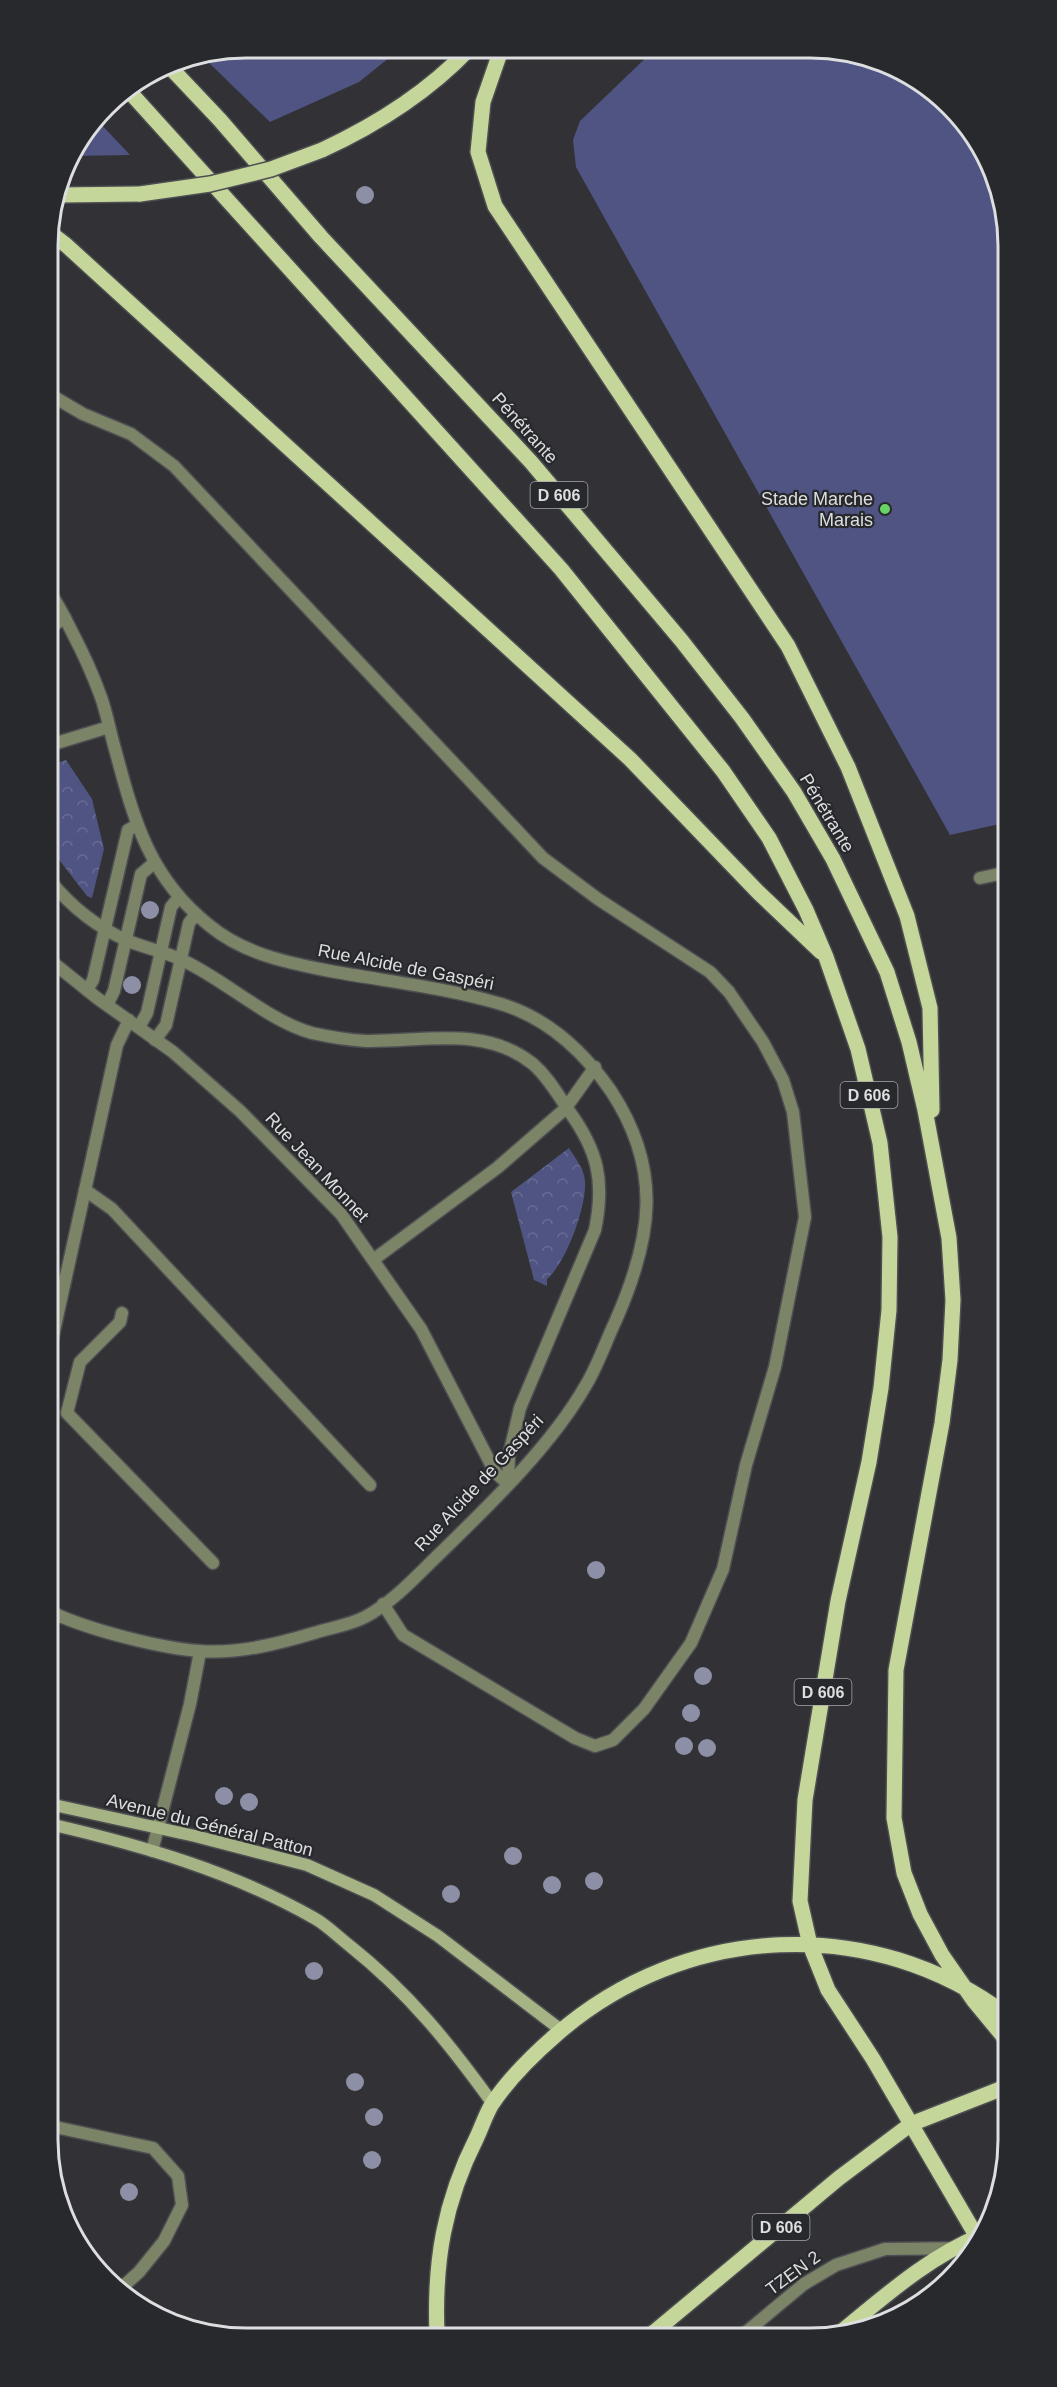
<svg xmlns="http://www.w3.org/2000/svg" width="1057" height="2387" viewBox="0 0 1057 2387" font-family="Helvetica,sans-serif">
  <defs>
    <pattern id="park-crowns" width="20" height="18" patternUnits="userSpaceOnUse" patternTransform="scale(1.5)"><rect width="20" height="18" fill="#4f5482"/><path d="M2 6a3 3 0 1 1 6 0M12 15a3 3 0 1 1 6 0" fill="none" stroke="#686c93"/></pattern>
  </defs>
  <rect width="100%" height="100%" fill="#323236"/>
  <!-- grass -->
  <path fill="#4f5482" d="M 247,48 L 400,49 L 359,82 L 270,122 L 203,57 Z
    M 653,51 L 849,52 L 942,97 L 982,147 L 1002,195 L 1004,823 L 950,835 L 576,167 L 573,140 L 580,121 Z
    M 98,121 L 130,155 L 71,156 Z"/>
  <!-- park -->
  <path fill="url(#park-crowns)" d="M 66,760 L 92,799 L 104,849 L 92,898 L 87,896 L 50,848 L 50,765 Z
    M 569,1148 C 575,1158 584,1168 585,1181 C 587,1206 566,1263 547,1279 L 547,1286 L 534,1280 L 511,1192 Z"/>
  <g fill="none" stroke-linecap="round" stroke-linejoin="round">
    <!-- service casing -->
    <g stroke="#4d4e51" stroke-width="15">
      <path id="service" d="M 49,394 L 83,414 L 131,434 L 174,466 L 543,858 L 598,899 L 710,972 L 729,992 L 763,1042 L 783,1080 L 793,1112 L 805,1217 L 775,1367 L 746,1465 L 723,1569 L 691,1643 L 644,1709 L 613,1740 L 595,1746 L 575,1738 L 403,1635 L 383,1604
        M 85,1190 L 112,1209 L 370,1485
        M 122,1313 L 120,1322 L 80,1362 L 67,1413 L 213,1563
        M 55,2127 L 153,2148 L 178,2176 L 182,2205 L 164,2241 L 139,2272 L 118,2291
        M 745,2333 L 804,2284 L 836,2265 L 885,2249 L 975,2248"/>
    </g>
    <!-- pedestrian casing -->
    <g stroke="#4d4e51" stroke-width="15">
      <path id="pedestrian" d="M 50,627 L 65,618
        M 50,745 L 109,727
        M 51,882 C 71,906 97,927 126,940 C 144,948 164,951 182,960 C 224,979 268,1021 312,1033 C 330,1037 348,1040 366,1041 C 423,1042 485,1025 533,1064 C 548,1077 558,1095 569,1111 C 598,1151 605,1181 595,1230 L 520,1408 L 509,1455 L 508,1484
        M 87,990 L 93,980 L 128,830 L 137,825
        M 155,1040 L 166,1025 L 189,923 L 196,914
        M 373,1260 L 497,1168 L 565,1109 L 595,1067"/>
    </g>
    <!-- minor casing -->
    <g stroke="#4d4e51" stroke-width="15">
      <path id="minor" d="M 50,593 C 59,605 65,618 72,632 C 83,653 93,675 101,697 C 107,714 110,732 115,749 C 134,820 149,878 210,926 C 243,953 284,962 325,970 C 383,981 444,987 501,1004 C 547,1018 584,1052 611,1091 C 663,1170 652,1238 616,1320 C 606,1341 598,1365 586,1385 C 549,1450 481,1513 427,1566 C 409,1584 388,1605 365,1617 C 350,1625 330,1628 314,1633 C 277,1644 238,1654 200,1651 C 159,1648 90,1630 53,1613
        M 980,878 L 1004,873
        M 51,961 L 97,998 L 173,1052 L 240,1111 L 341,1214 L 421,1329 L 495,1472 L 508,1484
        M 107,1005 L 114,991 L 141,874 L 154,863
        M 139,1027 L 147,1013 L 171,907 L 179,897
        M 52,1340 L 117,1045 L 129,1020
        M 152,1851 L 190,1704 L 200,1652"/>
    </g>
    <!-- secondary casing -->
    <g stroke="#4d4e51" stroke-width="15">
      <path id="secondary" d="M 54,1805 L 195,1836 L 307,1865 L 374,1895 L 438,1936 L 561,2030
        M 54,1825 C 144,1846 233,1872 314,1918 C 327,1925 338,1937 350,1946 C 409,1993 449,2043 493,2104"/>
    </g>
    <!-- primary casing -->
    <g stroke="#4d4e51" stroke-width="18">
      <path id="primary" d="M 501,50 L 483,102 L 478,152 L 495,206 L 788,646 L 848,767 L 907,916 L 930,1008 L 932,1110
        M 168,65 L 220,120 L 321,237 L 531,462 L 681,640 L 742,718 L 794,792 L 833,859 L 887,972 L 909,1042 L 925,1110 L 949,1238 L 953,1300 L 950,1360 L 942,1423 L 896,1670 L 894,1818 L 904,1873 L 920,1914 L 942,1955 L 974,2001 L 1008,2042
        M 128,90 L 561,569 L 723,771 L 769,838 L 806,910 L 826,957 L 858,1049 L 880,1143 L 890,1237 L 889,1310 L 881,1388 L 869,1462 L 838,1601 L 805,1800 L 800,1901 L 810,1945 L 828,1990 L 873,2059 L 977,2237
        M 322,150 C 376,125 427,93 469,49
        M 59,195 L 140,194
        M 49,232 L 66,245 L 630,759 L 759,893 L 821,952
        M 841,2332 C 885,2296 928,2257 982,2235
        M 653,2333 L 839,2178 L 911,2124 L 1008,2086
        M 437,2334 C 434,2262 444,2202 477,2137 C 482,2126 486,2114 492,2104 C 508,2080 535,2053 557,2034 C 685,1923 872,1913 1008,2016"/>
    </g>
    <!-- service -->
    <use href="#service" stroke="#7c8468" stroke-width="12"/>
    <!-- pedestrian -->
    <use href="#pedestrian" stroke="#7c8468" stroke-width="12"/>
    <!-- minor -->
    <use href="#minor" stroke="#7c8468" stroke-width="12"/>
    <!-- secondary -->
    <use href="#secondary" stroke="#a5b385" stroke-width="12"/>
    <!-- primary -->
    <use href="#primary" stroke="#c5d69b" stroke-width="15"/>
    <!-- primary-bridge casing -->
    <g stroke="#4d4e51" stroke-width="18" stroke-linecap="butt">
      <path id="primary-bridge" d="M 140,194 L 210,184 L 271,169 L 322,150"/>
    </g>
    <!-- primary-bridge -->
    <use href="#primary-bridge" stroke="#c5d69b" stroke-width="15"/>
  </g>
  <!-- trees -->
  <g fill="#8c8fa5">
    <circle cx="365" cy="195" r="9"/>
    <circle cx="150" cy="910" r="9"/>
    <circle cx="132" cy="985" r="9"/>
    <circle cx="596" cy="1570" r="9"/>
    <circle cx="703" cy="1676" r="9"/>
    <circle cx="691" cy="1713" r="9"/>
    <circle cx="684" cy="1746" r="9"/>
    <circle cx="707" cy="1748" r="9"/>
    <circle cx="224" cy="1796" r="9"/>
    <circle cx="249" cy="1802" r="9"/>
    <circle cx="513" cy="1856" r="9"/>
    <circle cx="594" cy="1881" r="9"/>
    <circle cx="552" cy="1885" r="9"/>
    <circle cx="451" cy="1894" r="9"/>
    <circle cx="314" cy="1971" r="9"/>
    <circle cx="355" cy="2082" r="9"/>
    <circle cx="374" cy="2117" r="9"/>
    <circle cx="372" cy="2160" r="9"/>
    <circle cx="129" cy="2192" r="9"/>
  </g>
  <!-- markers -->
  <circle fill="#68d465" stroke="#28292c" stroke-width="2" cx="885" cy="509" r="6"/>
  <g text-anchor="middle" stroke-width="4.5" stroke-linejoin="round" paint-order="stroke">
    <!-- shield labels -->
    <g fill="#28292c" stroke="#a7a8aa" stroke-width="1.5">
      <rect x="530.5" y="482" width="57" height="26" rx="4.5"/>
      <rect x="840.5" y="1082" width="57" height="26" rx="4.5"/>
      <rect x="794.5" y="1679" width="57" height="26" rx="4.5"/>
      <rect x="752.5" y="2214" width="57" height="26" rx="4.5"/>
    </g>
    <g font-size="16" font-weight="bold" fill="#dddee0">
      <text x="559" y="501">D 606</text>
      <text x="869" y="1101">D 606</text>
      <text x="823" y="1698">D 606</text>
      <text x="781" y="2233">D 606</text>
    </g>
    <!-- street labels -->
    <g font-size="18" fill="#dddee0" stroke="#28292c">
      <text transform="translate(525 428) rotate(48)" y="6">Pénétrante</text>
      <text transform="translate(827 813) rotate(59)" y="6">Pénétrante</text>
      <text transform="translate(406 967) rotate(11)" y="6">Rue Alcide de Gaspéri</text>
      <text transform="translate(317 1167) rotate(47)" y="6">Rue Jean Monnet</text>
      <text transform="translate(479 1483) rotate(-47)" y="6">Rue Alcide de Gaspéri</text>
      <text transform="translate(210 1825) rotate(14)" y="6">Avenue du Général Patton</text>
      <text transform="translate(793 2273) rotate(-36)" y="6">TZEN 2</text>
    </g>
    <!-- poi labels -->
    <g font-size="18" fill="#dddee0" stroke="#28292c" text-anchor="end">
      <text x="873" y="505">Stade Marche<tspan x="873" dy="21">Marais</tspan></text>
    </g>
  </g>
  <!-- crop -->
  <path d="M0 0H1057V2387H0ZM246 58H810A188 188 0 0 1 998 246V2140A188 188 0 0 1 810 2328H246A188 188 0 0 1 58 2140V246A188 188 0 0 1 246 58Z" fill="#28292c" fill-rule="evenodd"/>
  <path fill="none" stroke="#dddee0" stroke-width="3" d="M246 58H810A188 188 0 0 1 998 246V2140A188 188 0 0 1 810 2328H246A188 188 0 0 1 58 2140V246A188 188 0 0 1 246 58Z"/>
</svg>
